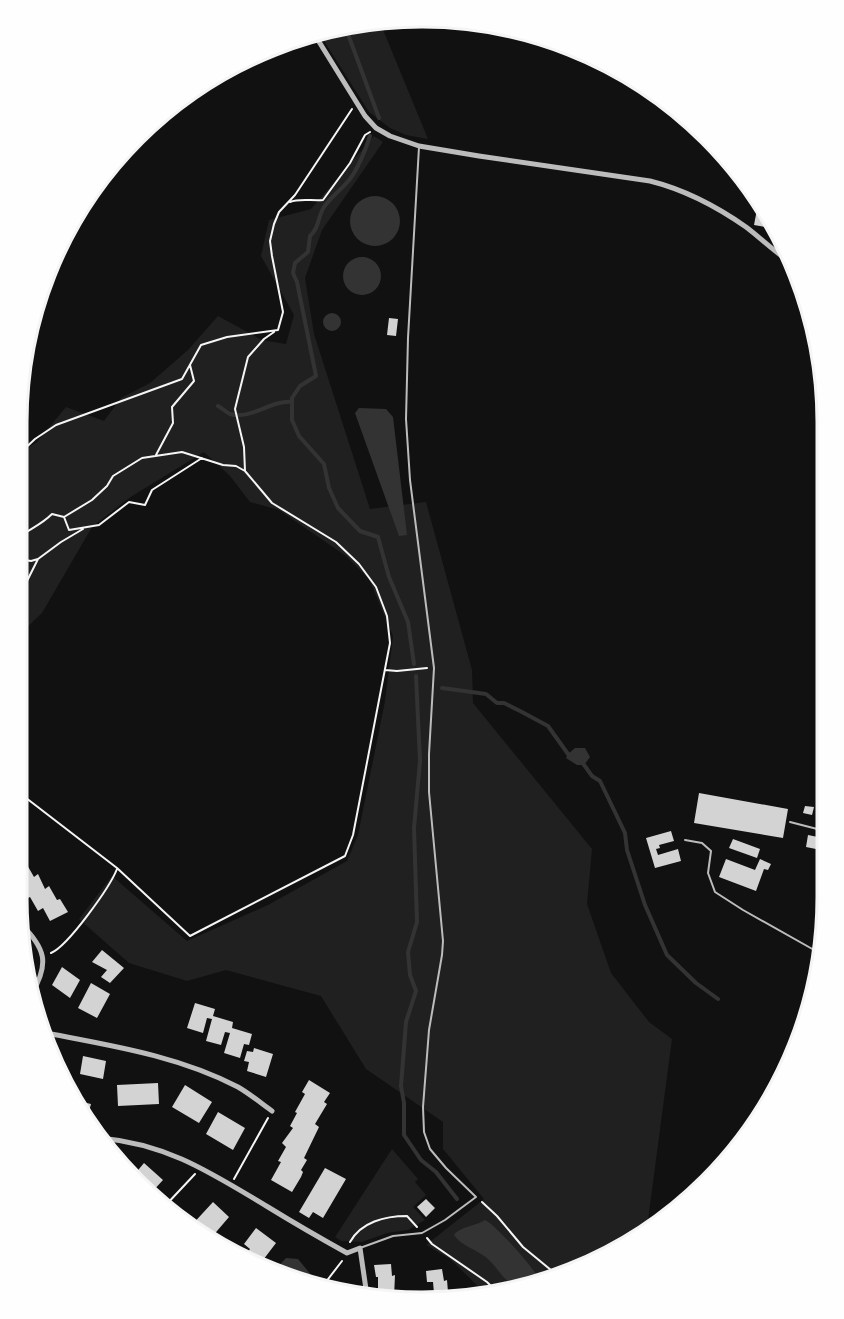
<svg xmlns="http://www.w3.org/2000/svg" width="844" height="1319" viewBox="0 0 844 1319" font-family="Rubik,sans-serif">
  <rect width="100%" height="100%" fill="#111"/>
  <!-- green -->
  <path fill="#202020" d="M 379,20 L 428,139 L 406,135 L 390,128 L 369,112 L 317,30 Z
    M 374,136 L 383,142 L 322,230 L 305,278 L 314,334 L 370,509 L 426,502 L 472,670 L 473,703 L 592,849 L 587,904 L 611,973 L 649,1022 L 672,1039 L 646,1235 L 527,1289 L 485,1293 L 450,1259 L 426,1245 L 484,1199 L 443,1149 L 443,1122 L 366,1069 L 321,996 L 226,970 L 187,981 L 129,963 L 79,919 L 112,876 L 187,941 L 268,905 L 347,861 L 358,835 L 385,701 L 393,636 L 369,579 L 346,556 L 279,510 L 250,502 L 230,476 L 204,452 L 129,498 L 92,527 L 42,613 L 18,636 L 19,452 L 36,443 L 66,407 L 104,421 L 121,398 L 150,383 L 188,350 L 218,316 L 262,340 L 286,344 L 294,315 L 261,256 L 269,220 L 311,209 Z
    M 392,1149 L 418,1179 L 415,1182 L 426,1195 L 413,1207 L 425,1220 L 408,1230 L 387,1233 L 362,1242 L 341,1241 L 335,1237 Z"/>
  <!-- water -->
  <path fill="#333" d="M350 221a25 25 0 1 1 50 0a25 25 0 1 1-50 0Z
    M343 276a19 19 0 1 1 38 0a19 19 0 1 1-38 0Z
    M323 322a9 9 0 1 1 18 0a9 9 0 1 1-18 0Z
    M 359,408 L 386,409 L 393,417 L 407,535 L 399,536 L 355,413 Z
    M 575,748 L 585,748 L 590,757 L 584,765 L 577,765 L 566,758 L 568,754 Z
    M 485,1220 C 497,1226 535,1269 541,1282 C 532,1286 523,1290 514,1285 C 503,1280 497,1267 488,1259 C 478,1250 461,1246 454,1235 C 459,1227 476,1226 485,1220 Z
    M 286,1258 L 298,1259 L 312,1276 L 313,1283 L 310,1285 L 291,1281 L 274,1271 Z"/>
  <g fill="none" stroke-linecap="round" stroke-linejoin="round">
    <!-- stream -->
    <path stroke="#333" stroke-width="4" d="M 345,26 L 379,118
      M 370,136 C 365,151 359,167 350,179 C 342,189 331,197 324,207 C 317,218 320,227 310,236 L 308,252 L 295,263 L 293,273 L 297,282 L 316,376 L 300,386 L 292,398 L 292,420 L 299,436 L 324,464 L 329,488 L 338,508 L 360,531 L 378,537 L 389,577 L 408,622 L 414,664
      M 218,406 C 222,408 226,412 230,414 C 252,420 270,400 292,402
      M 416,676 L 420,761 L 414,828 L 417,922 L 408,952 L 410,975 L 416,991 L 406,1022 L 401,1086 L 404,1103 L 404,1135 L 421,1160 L 436,1172 L 457,1199
      M 442,688 L 486,694 L 497,703 L 504,703 L 522,712 L 548,726 L 568,754 L 571,755
      M 582,762 L 592,776 L 600,781 L 625,833 L 627,850 L 645,905 L 667,955 L 696,983 L 718,999"/>
  </g>
  <!-- building -->
  <path fill="#d3d3d3" d="M 759,199 L 777,229 L 754,225 Z
    M 389,318 L 398,319 L 396,336 L 387,335 Z
    M 699,793 L 788,809 L 783,838 L 694,823 Z
    M 805,806 L 814,807 L 812,815 L 803,813 Z
    M 671,831 L 674,841 L 659,845 L 660,848 L 656,849 L 658,855 L 678,849 L 681,861 L 655,868 L 646,838 Z
    M 808,835 L 823,838 L 821,850 L 806,847 Z
    M 733,839 L 760,849 L 757,858 L 729,848 Z
    M 726,859 L 755,870 L 760,859 L 771,864 L 768,870 L 764,869 L 756,891 L 719,877 Z
    M 26,863 L 34,877 L 38,874 L 45,889 L 49,886 L 57,900 L 60,899 L 68,912 L 50,921 L 43,908 L 38,911 L 30,897 L 26,899 L 19,885 L 17,886 L 17,868 Z
    M 102,950 L 124,968 L 110,983 L 101,977 L 107,970 L 92,962 Z
    M 62,967 L 80,980 L 70,998 L 52,985 Z
    M 91,983 L 110,994 L 97,1018 L 78,1008 Z
    M 195,1003 L 215,1009 L 213,1016 L 233,1022 L 232,1028 L 252,1034 L 249,1045 L 244,1044 L 240,1058 L 224,1053 L 230,1033 L 225,1032 L 221,1045 L 206,1041 L 212,1019 L 207,1018 L 203,1033 L 187,1028 Z
    M 254,1048 L 273,1054 L 266,1077 L 247,1071 L 249,1062 L 244,1061 L 247,1051 L 253,1052 Z
    M 83,1056 L 106,1061 L 103,1079 L 80,1074 Z
    M 309,1080 L 330,1093 L 324,1102 L 327,1104 L 315,1124 L 319,1127 L 304,1158 L 307,1160 L 301,1170 L 303,1172 L 301,1177 L 292,1192 L 271,1180 L 281,1162 L 278,1161 L 286,1147 L 282,1143 L 293,1128 L 290,1126 L 297,1113 L 295,1112 L 305,1094 L 302,1092 Z
    M 158,1083 L 159,1104 L 118,1106 L 117,1085 Z
    M 185,1085 L 212,1102 L 199,1123 L 172,1107 Z
    M 74,1100 L 91,1104 L 87,1119 L 83,1118 Z
    M 218,1112 L 245,1128 L 233,1150 L 206,1134 Z
    M 144,1163 L 163,1180 L 151,1193 L 134,1175 Z
    M 325,1168 L 346,1179 L 323,1218 L 313,1212 L 309,1218 L 299,1212 Z
    M 426,1199 L 435,1208 L 426,1217 L 417,1207 Z
    M 213,1202 L 229,1217 L 211,1238 L 190,1227 Z
    M 256,1228 L 276,1243 L 260,1264 L 246,1255 L 250,1249 L 244,1244 Z
    M 391,1264 L 392,1276 L 395,1275 L 394,1297 L 378,1298 L 378,1277 L 376,1277 L 374,1265 Z
    M 442,1269 L 444,1281 L 447,1280 L 448,1292 L 434,1293 L 433,1282 L 427,1282 L 426,1271 Z"/>
  <g fill="none" stroke-linecap="round" stroke-linejoin="round">
    <!-- path -->
    <path stroke="#f5f5f5" stroke-width="2" d="M 290,202 C 299,198 312,201 323,200 L 350,163 L 365,135 L 370,132
      M 19,454 L 35,439 L 56,425 L 182,379 L 201,345 L 227,337 L 278,330 L 283,312 L 272,256 L 270,241 L 274,224 L 279,212 L 295,195 L 352,109
      M 156,455 L 173,423 L 172,407 L 194,381 L 190,365
      M 245,471 L 244,447 L 235,409 L 248,357 L 264,339 L 274,332
      M 19,537 C 31,528 41,525 52,514 L 64,517
      M 38,559 L 61,542 L 83,529
      M 19,565 L 26,561
      M 19,592 L 24,587 L 38,559 L 31,561 L 19,559
      M 385,670 L 397,671 L 427,668
      M 17,791 L 117,868 L 190,936 L 345,856 L 353,835 L 390,643 L 387,616 L 376,587 L 359,564 L 336,542 L 272,503 L 245,471 L 236,466 L 223,465 L 182,452 L 142,458 L 113,476 L 107,486 L 92,500 L 64,517 L 69,530 L 99,525 L 129,502 L 145,505 L 152,490 L 202,458
      M 51,953 C 68,946 110,887 117,869
      M 234,1179 L 268,1118
      M 482,1202 L 497,1216 L 523,1247 L 557,1275
      M 164,1207 L 195,1174
      M 427,1238 L 432,1244 L 487,1282 L 497,1292
      M 350,1242 C 361,1222 385,1216 407,1216 L 417,1227
      M 322,1287 L 342,1261"/>
    <!-- service -->
    <path stroke="#bcbcbc" stroke-width="2" d="M 790,822 L 825,831
      M 685,840 L 702,843 L 711,851 L 708,873 L 715,892 L 743,910 L 823,955
      M 360,1248 L 393,1236 L 422,1233 L 445,1220 L 476,1197 L 446,1168 L 430,1149 L 424,1132 L 423,1107 L 429,1030 L 442,955 L 443,941 L 429,792 L 429,754 L 434,668 L 410,480 L 406,419 L 408,338 L 419,147"/>
    <!-- minor -->
    <path stroke="#bcbcbc" stroke-width="5" d="M 313,32 L 365,116 L 376,128 L 390,136 L 419,146 L 479,156 L 650,181 C 686,190 716,206 746,227 C 762,239 776,254 794,264
      M 21,924 C 45,948 50,963 32,993
      M 41,1032 C 107,1045 177,1055 238,1087 C 250,1094 261,1103 272,1111
      M 100,1138 C 168,1144 211,1173 268,1207 C 294,1223 320,1238 347,1253 L 360,1248 L 367,1296"/>
  </g>
  <!-- crop -->
  <path d="M0 0H844V1319H0ZM422 27H422A395 395 0 0 1 817 422V897A395 395 0 0 1 422 1292H422A395 395 0 0 1 27 897V422A395 395 0 0 1 422 27Z" fill="#fefefe" fill-rule="evenodd"/>
  <path fill="none" stroke="#f5f5f5" stroke-width="3" d="M422 27H422A395 395 0 0 1 817 422V897A395 395 0 0 1 422 1292H422A395 395 0 0 1 27 897V422A395 395 0 0 1 422 27Z"/>
</svg>
